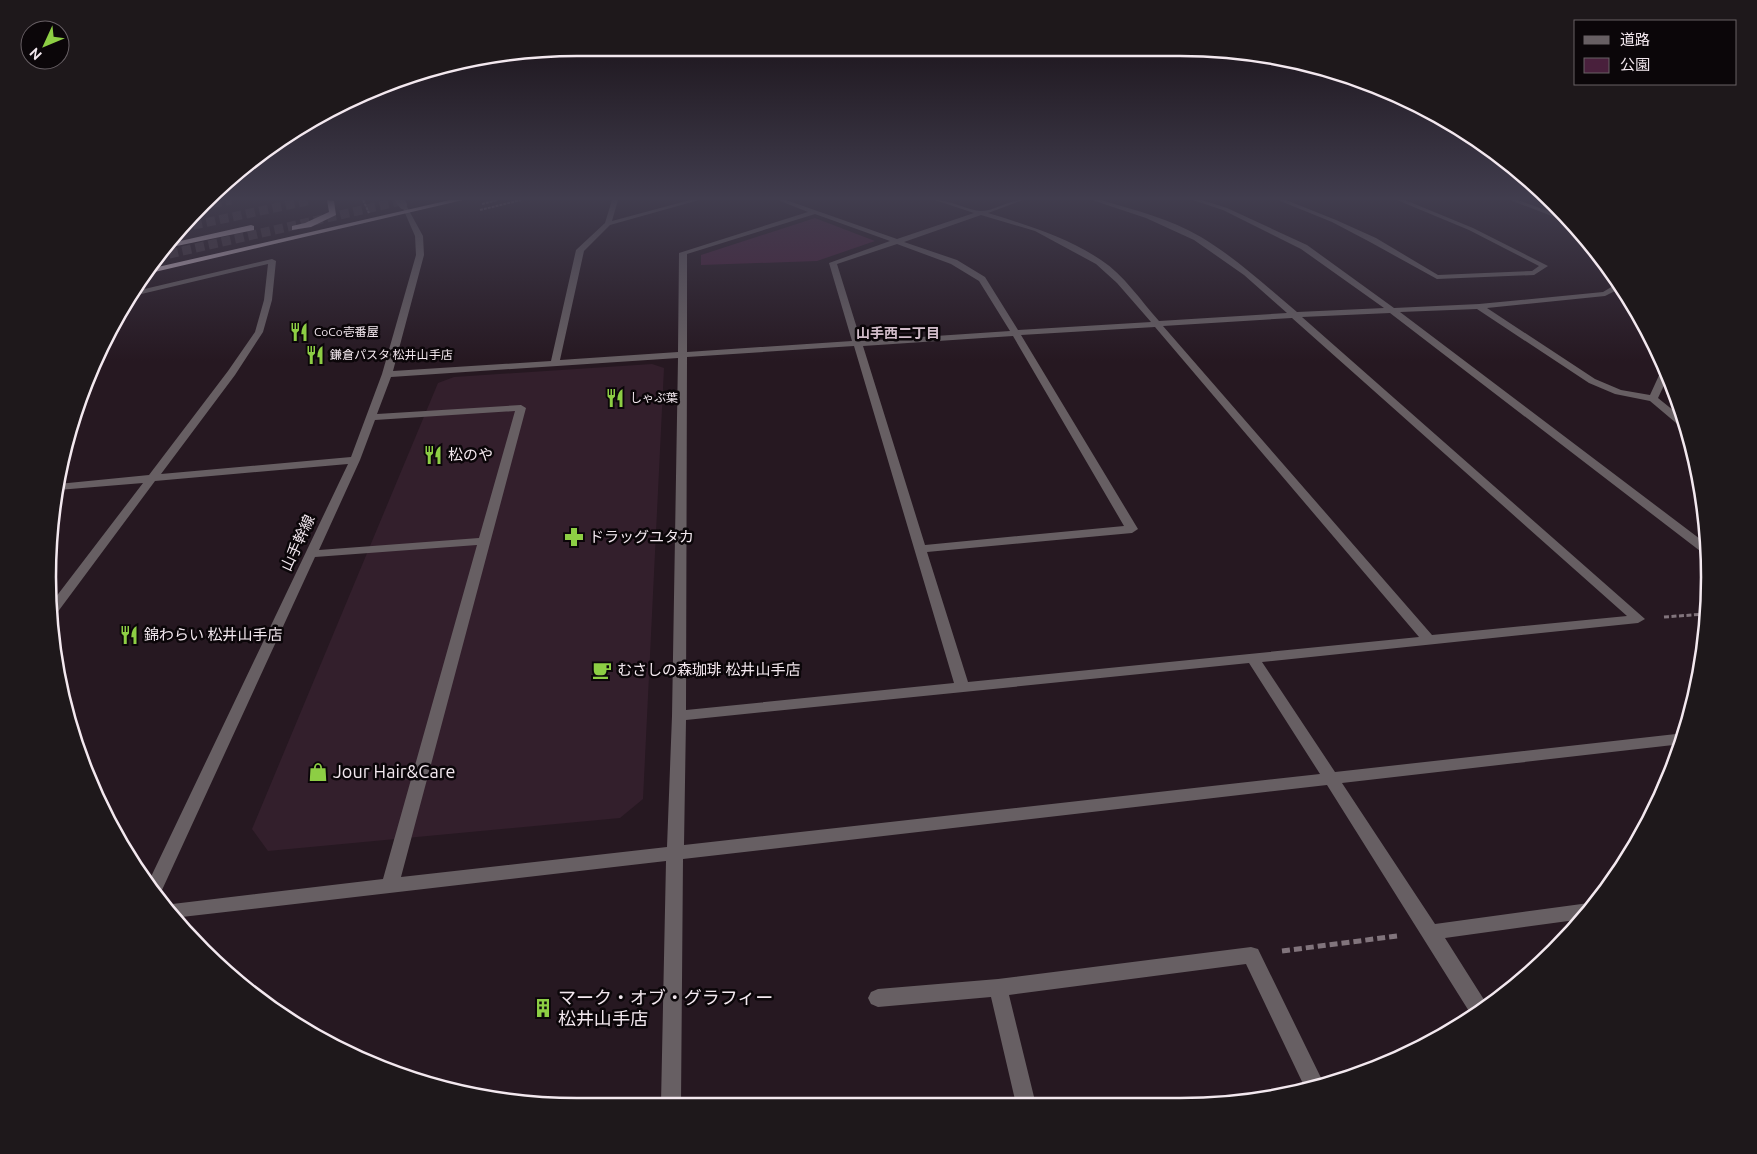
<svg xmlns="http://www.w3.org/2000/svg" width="1757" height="1154" viewBox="0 0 1757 1154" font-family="Ubuntu,'Noto Sans JP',sans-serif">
  <rect width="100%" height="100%" fill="#261821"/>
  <!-- built -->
  <path fill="#331f2c" d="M 652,364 L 664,368 L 643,799 L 620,818 L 268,851 L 252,829 L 438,383 L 454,377 Z"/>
  <!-- green -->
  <path fill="#49203c" d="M 815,218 L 875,241 L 817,261 L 701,265 L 701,255 Z"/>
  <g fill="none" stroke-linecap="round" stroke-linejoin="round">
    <!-- highway-tunnel -->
    <path stroke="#453740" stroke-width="9" stroke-dasharray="9 4.5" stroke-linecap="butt" d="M 199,206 L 231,200
      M 180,228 L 312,200
      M 156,257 L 406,200"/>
    <!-- path-far2 -->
    <path stroke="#81747c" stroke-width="2" stroke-dasharray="3 1" stroke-linecap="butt" d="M 482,204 L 498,200
      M 480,210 L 521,200"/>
    <!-- path-far1 -->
    <path stroke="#81747c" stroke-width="3" stroke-dasharray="5 2.5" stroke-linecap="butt" d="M 1664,617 L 1706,614"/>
    <!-- path -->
    <path stroke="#81747c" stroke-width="5" stroke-dasharray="8 4" stroke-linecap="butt" d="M 1282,951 L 1397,936"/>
    <!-- minor -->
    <path fill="#675f63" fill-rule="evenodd" d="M 612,200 L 618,200 L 612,221 L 690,200 L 699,200 L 610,225 L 584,251 L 560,360 L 678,352 L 679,253 L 808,212 L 778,200 L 786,200 L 897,239 L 974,213 L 935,200 C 951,200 969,211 981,211 C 994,211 1008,200 1023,200 L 988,213 C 1027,225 1067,237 1101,260 C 1124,275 1141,301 1159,321 L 1287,313 L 1244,275 L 1194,240 L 1146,218 L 1092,200 L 1101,200 C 1134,210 1171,219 1201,237 C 1236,258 1266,286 1297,312 L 1384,308 L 1301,249 L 1223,210 L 1193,200 L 1202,200 L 1227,208 L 1307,245 L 1394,308 L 1479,304 L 1603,292 L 1618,283 L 1621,288 L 1605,296 L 1487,308 L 1595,379 L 1621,390 L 1650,395 L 1661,371 L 1665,369 L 1668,377 L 1658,398 L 1684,419 L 1687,429 L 1682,428 L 1650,401 L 1615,394 L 1589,383 L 1477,309 L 1400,312 L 1708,545 L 1708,555 L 1704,554 L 1390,313 L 1302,317 L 1645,619 L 1638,623 L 1262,662 L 1335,772 L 1685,733 L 1682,744 L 1342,783 L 1435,924 L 1589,903 L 1593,905 L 1583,919 L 1445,938 L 1488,1006 L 1472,1016 L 1327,785 L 683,859 L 681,1103 L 661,1103 L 666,861 L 173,918 L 164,905 L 383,879 L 477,545 L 315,557 L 162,890 L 157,896 L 148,883 L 348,464 L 155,481 L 54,617 L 50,618 L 49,606 L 143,483 L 58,490 L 58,484 L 149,475 L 228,371 L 255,332 L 264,300 L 268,264 L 133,296 L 136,291 L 272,259 L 276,261 L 272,300 L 263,332 L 235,375 L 161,474 L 351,457 L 382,374 L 416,255 L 415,236 L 401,204 L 406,205 L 423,236 L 424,255 L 393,371 L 551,361 L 576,250 L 605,223 ZM 815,214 L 890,241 L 829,263 L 852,341 L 687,352 L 687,254 ZM 981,215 L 1035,231 L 1096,264 L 1117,283 L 1151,322 L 1018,330 L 985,277 L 957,260 L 904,242 ZM 897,244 L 951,264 L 979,281 L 1010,331 L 861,341 L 837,264 ZM 1292,318 L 1627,616 L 1432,635 L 1163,326 ZM 1155,327 L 1419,637 L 968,682 L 927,552 L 1132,533 L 1138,529 L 1021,335 ZM 1013,336 L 1124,526 L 925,545 L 863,346 ZM 854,346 L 954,683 L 686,710 L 687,357 ZM 678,358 L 672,716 L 667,847 L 401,877 L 526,408 L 521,405 L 377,414 L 391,377 ZM 515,411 L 479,538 L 319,550 L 360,460 L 375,420 ZM 1249,663 L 1320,774 L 684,845 L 686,720 Z
      M 1278,200 L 1286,200 L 1336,220 L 1376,238 L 1438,275 L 1532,271 L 1539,266 L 1469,230 L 1397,200 L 1405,200 L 1473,228 L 1548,266 L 1534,275 L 1437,279 L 1370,242 L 1332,222 Z
      M 1510,200 L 1518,200 L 1565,217 L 1570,223 Z
      M 1251,947 L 1258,949 L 1325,1086 L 1306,1090 L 1246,964 L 1009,995 L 1036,1105 L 1016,1104 L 991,997 L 878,1007 L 871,1004 L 868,998 L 871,992 L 878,989 L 998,979 Z"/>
    <!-- highway -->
    <path fill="#d0bcc8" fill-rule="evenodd" d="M 327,200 L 334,201 L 336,215 L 311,227 L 292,230 L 292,226 L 305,223 L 329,212 Z
      M 450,200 L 463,200 L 146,274 L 149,269 Z
      M 251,225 L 254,226 L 254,230 L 162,249 L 167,244 Z"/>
    <!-- path-bridge -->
    <path stroke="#81747c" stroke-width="2" stroke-dasharray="3 1" stroke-linecap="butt" d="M 363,200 L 369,213"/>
    <!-- minor-bridge -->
    <path stroke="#675f63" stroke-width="8" d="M 399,200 L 403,205"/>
  </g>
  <!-- sky -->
  <linearGradient id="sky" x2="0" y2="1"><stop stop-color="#150d12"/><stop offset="0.55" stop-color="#413d4e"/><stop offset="1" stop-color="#413d4e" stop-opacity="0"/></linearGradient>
  <rect width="1757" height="361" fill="url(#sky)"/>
  <!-- icons -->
  <defs>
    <g id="restaurant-bare" transform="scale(1.5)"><path d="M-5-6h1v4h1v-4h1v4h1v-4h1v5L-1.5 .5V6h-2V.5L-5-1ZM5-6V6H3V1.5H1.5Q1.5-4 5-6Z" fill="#8dce44" stroke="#0b0609" stroke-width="2.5" paint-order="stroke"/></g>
    <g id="pharmacy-bare" transform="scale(1.5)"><path d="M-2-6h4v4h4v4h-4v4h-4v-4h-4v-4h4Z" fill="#8dce44" stroke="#0b0609" stroke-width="2.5" paint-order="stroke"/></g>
    <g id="cafe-bare" transform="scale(1.5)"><path d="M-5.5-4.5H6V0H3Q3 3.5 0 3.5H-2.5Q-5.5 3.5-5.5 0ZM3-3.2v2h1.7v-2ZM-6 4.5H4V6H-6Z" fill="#8dce44" stroke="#0b0609" stroke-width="2.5" paint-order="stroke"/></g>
    <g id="shop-bare" transform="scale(1.5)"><path d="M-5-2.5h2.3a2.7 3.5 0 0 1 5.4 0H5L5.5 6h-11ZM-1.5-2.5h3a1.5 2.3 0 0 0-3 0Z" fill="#8dce44" stroke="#0b0609" stroke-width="2.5" paint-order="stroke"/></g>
    <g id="building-bare" transform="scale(1.5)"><path d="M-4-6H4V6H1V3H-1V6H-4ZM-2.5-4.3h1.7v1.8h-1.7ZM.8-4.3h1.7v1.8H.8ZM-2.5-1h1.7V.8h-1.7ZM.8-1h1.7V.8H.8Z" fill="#8dce44" stroke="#0b0609" stroke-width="2.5" paint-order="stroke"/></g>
  </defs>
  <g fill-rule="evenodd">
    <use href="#restaurant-bare" x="299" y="332"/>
    <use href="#restaurant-bare" x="315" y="355"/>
    <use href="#restaurant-bare" x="615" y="398"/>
    <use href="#restaurant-bare" x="433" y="455"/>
    <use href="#pharmacy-bare" x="574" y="537"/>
    <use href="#restaurant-bare" x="129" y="635"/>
    <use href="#cafe-bare" x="602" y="670"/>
    <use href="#shop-bare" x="318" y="772"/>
    <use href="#building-bare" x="543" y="1008"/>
  </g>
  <g text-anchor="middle" stroke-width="5" stroke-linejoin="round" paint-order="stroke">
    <!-- far-poi labels -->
    <g font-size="12" fill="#f3e8ef" stroke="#0b0609" text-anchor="start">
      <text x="314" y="336">CoCo壱番屋</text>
      <text x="330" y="359">鎌倉パスタ 松井山手店</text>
      <text x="630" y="402">しゃぶ葉</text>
    </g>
    <!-- far-neighbourhood labels -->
    <g font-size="14" font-weight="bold" fill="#d1bcc9" stroke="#0b0609">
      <text x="898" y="338">山手西二丁目</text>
    </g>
    <!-- poi labels -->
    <g font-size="15" fill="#f3e8ef" stroke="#0b0609" text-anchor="start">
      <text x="448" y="460">松のや</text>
      <text x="589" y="542">ドラッグユタカ</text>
      <text x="144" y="640">錦わらい 松井山手店</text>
      <text x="617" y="675">むさしの森珈琲 松井山手店</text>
    </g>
    <!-- street labels -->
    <g font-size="15" fill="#f3e8ef" stroke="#0b0609">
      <text transform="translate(298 543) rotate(-65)" y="5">山手幹線</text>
    </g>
    <!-- near-poi labels -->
    <g font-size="18" fill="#f3e8ef" stroke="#0b0609" text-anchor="start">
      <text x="333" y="778">Jour Hair&amp;Care</text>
      <text x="558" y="1004">マーク・オブ・グラフィー<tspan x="558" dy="21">松井山手店</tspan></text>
    </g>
  </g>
  <!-- crop -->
  <path d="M0 0H1757V1154H0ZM577 56H1180A521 521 0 0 1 1701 577V577A521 521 0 0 1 1180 1098H577A521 521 0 0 1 56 577V577A521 521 0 0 1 577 56Z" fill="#1e181b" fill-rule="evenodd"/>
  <path fill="none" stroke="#f3e8ef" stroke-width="2.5" d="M577 56H1180A521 521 0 0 1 1701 577V577A521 521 0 0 1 1180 1098H577A521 521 0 0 1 56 577V577A521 521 0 0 1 577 56Z"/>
  <!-- legend -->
  <rect x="1574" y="20" width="162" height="65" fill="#0b0609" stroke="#686065"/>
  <rect x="1584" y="36" width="25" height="8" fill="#675f63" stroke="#686065"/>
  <text x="1620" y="45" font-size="15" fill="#f3e8ef">道路</text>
  <rect x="1584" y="58" width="25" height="15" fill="#49203c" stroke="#686065"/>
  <text x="1620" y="70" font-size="15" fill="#f3e8ef">公園</text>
  <!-- north arrow -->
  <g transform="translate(45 45) rotate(226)"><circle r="24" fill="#0b0609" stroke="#686065"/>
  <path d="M0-4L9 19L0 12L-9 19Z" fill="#8dce44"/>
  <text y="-8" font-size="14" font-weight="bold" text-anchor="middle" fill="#f3e8ef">N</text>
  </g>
</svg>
